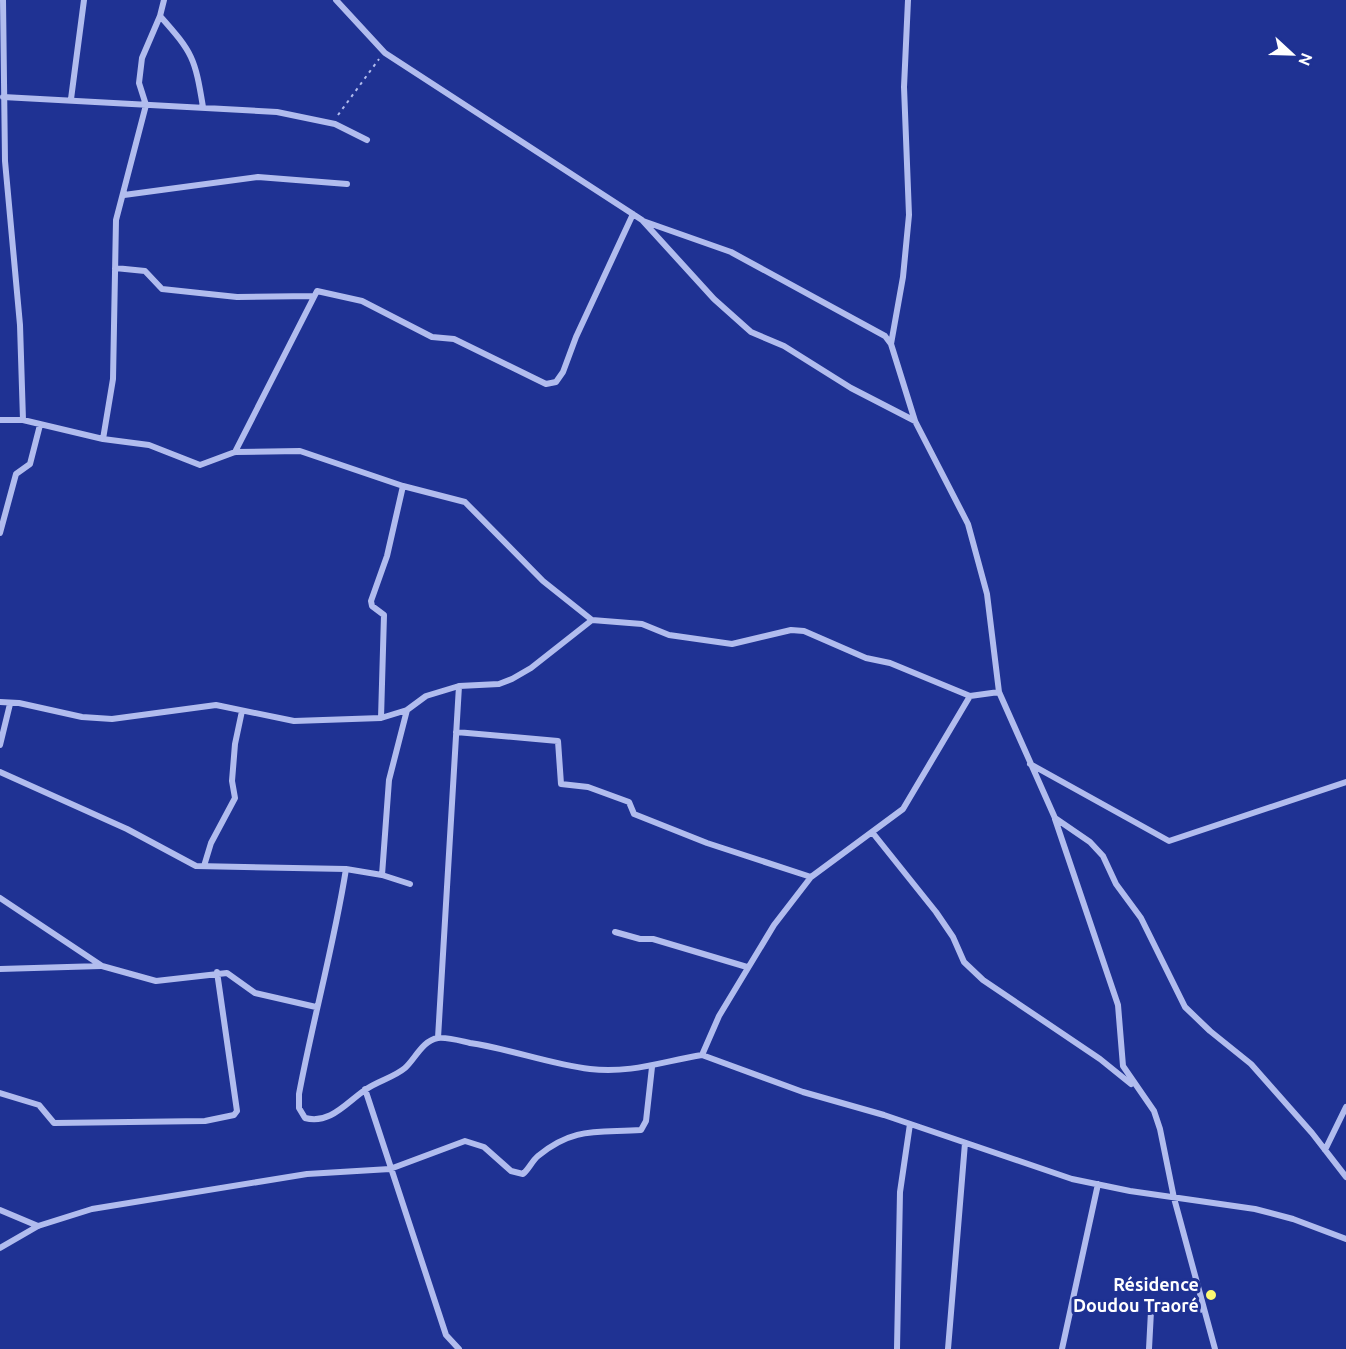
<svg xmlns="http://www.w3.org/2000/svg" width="1346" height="1349" viewBox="0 0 1346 1349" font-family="Ubuntu,sans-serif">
  <rect width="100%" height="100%" fill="#1f3293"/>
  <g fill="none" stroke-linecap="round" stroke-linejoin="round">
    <!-- path -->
    <path stroke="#b1bcee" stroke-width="2" stroke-dasharray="3 4.5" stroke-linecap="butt" d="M 338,115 L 379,59"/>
    <!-- minor -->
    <path stroke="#b1bcee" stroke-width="6" d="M 3,0 L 5,161 L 20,325 L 23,420
      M 164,0 L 160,16 C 193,53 195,58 203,107
      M 336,0 L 385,53 L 642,220 L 714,299 L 751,332 L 784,346 L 851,388 L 915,421 L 968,524 L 987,594 L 999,692 L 1055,818 L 1090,842 L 1103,856 L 1116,884 L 1141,918 L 1185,1007 L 1210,1031 L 1251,1064 L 1312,1133 L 1346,1177
      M 3,97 L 277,112 L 335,124 L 367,140
      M 71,99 L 84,0
      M 124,195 L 258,177 L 347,184
      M 643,221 L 731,252 L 885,336 L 891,344 L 915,421
      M 115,268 L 145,271 L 162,289 L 237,297 L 313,296
      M 891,344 L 903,277 L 909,215 L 904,87 L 908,0
      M 0,420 L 23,420 L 103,439 L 149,445 L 200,465 L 235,452 L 300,451 L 403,486 L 465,502 L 543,581 L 592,620
      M 103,439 L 113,379 L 116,220 L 146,105 L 139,83 L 142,58 L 160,16
      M 235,452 L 317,291 L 362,301 L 432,337 L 454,339 L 546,384 L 556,382 L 563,372 L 576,337 L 633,214
      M 0,533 L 16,474 L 30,464 L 40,425
      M 0,702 L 19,703 L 82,717 L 112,719 L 216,705 L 294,721 L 381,718 L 407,710 L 426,696 L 459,686 L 499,684 L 512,679 L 531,668 L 592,620 L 642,624 L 669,635 L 732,644 L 791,630 L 804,631 L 866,658 L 890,663 L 970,696
      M 381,718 L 384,615 L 372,606 L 371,601 L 387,556 L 403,486
      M 456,732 L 558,741 L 561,784 L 588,787 L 629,802 L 634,814 L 707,843 L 811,877
      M 0,745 L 10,704
      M 1030,764 L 1169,841 L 1346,782
      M 0,772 L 127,829 L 196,866 L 346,869 L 382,875 L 410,884
      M 1055,819 L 1118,1005 L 1123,1066 L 1154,1111 L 1160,1129 L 1174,1198 L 1215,1349
      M 872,832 L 936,912 L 953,937 L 964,962 L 983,980 L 1100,1059 L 1131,1084
      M 204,866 L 211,843 L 235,798 L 232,781 L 235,744 L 242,711
      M 346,869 C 334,945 313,1019 299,1094 L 299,1108 L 305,1118 C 330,1125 347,1102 365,1090 C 377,1081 393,1078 405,1068 C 415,1059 423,1040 438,1038 C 448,1037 461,1041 470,1043 C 511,1049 549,1064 590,1069 C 630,1074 664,1061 702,1055 L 719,1016 L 774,925 L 811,877 L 903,809 L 970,696 L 999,692
      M 382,875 L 389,780 L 407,710
      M 0,898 L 102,966 L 156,981 L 227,973 L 255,993 L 316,1007
      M 615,932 L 640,939 L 653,939 L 747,967
      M 0,969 L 101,966
      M 438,1038 L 459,686
      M 702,1055 L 803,1092 L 884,1115 L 1072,1179 L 1130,1191 L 1255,1209 L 1293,1219 L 1346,1239
      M 365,1089 L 446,1335 L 459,1349
      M 0,1093 L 39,1105 L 54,1123 L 205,1121 L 234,1115 L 237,1111 L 217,972
      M 1325,1150 L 1346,1107
      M 0,1210 L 38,1226
      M 0,1248 L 38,1226 L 92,1209 L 307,1174 L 390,1169 L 465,1141 L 484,1147 L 511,1171 L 523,1174 C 529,1169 532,1161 538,1156 C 574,1126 599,1133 641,1130 L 646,1121 L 652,1067
      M 897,1349 L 900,1192 L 910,1124
      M 948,1349 L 965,1143
      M 1062,1349 L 1098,1184
      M 1149,1349 L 1151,1311 L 1156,1303 L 1204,1310"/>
  </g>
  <!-- markers -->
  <circle fill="#fcf972" stroke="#1f3293" stroke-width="2" cx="1211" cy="1295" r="6"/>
  <g text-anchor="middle" stroke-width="6" stroke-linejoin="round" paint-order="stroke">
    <!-- poi labels -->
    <g font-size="18" font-weight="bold" fill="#fff" stroke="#1f3293" text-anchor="end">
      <text x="1199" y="1291">Résidence<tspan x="1199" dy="21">Doudou Traoré</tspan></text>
    </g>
  </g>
  <!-- north arrow -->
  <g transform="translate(1292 54) rotate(112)" stroke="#1f3293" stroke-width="4.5" paint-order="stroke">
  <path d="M0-4.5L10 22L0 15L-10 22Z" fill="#ffffff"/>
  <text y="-9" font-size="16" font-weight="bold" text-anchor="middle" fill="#ffffff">N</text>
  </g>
</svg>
